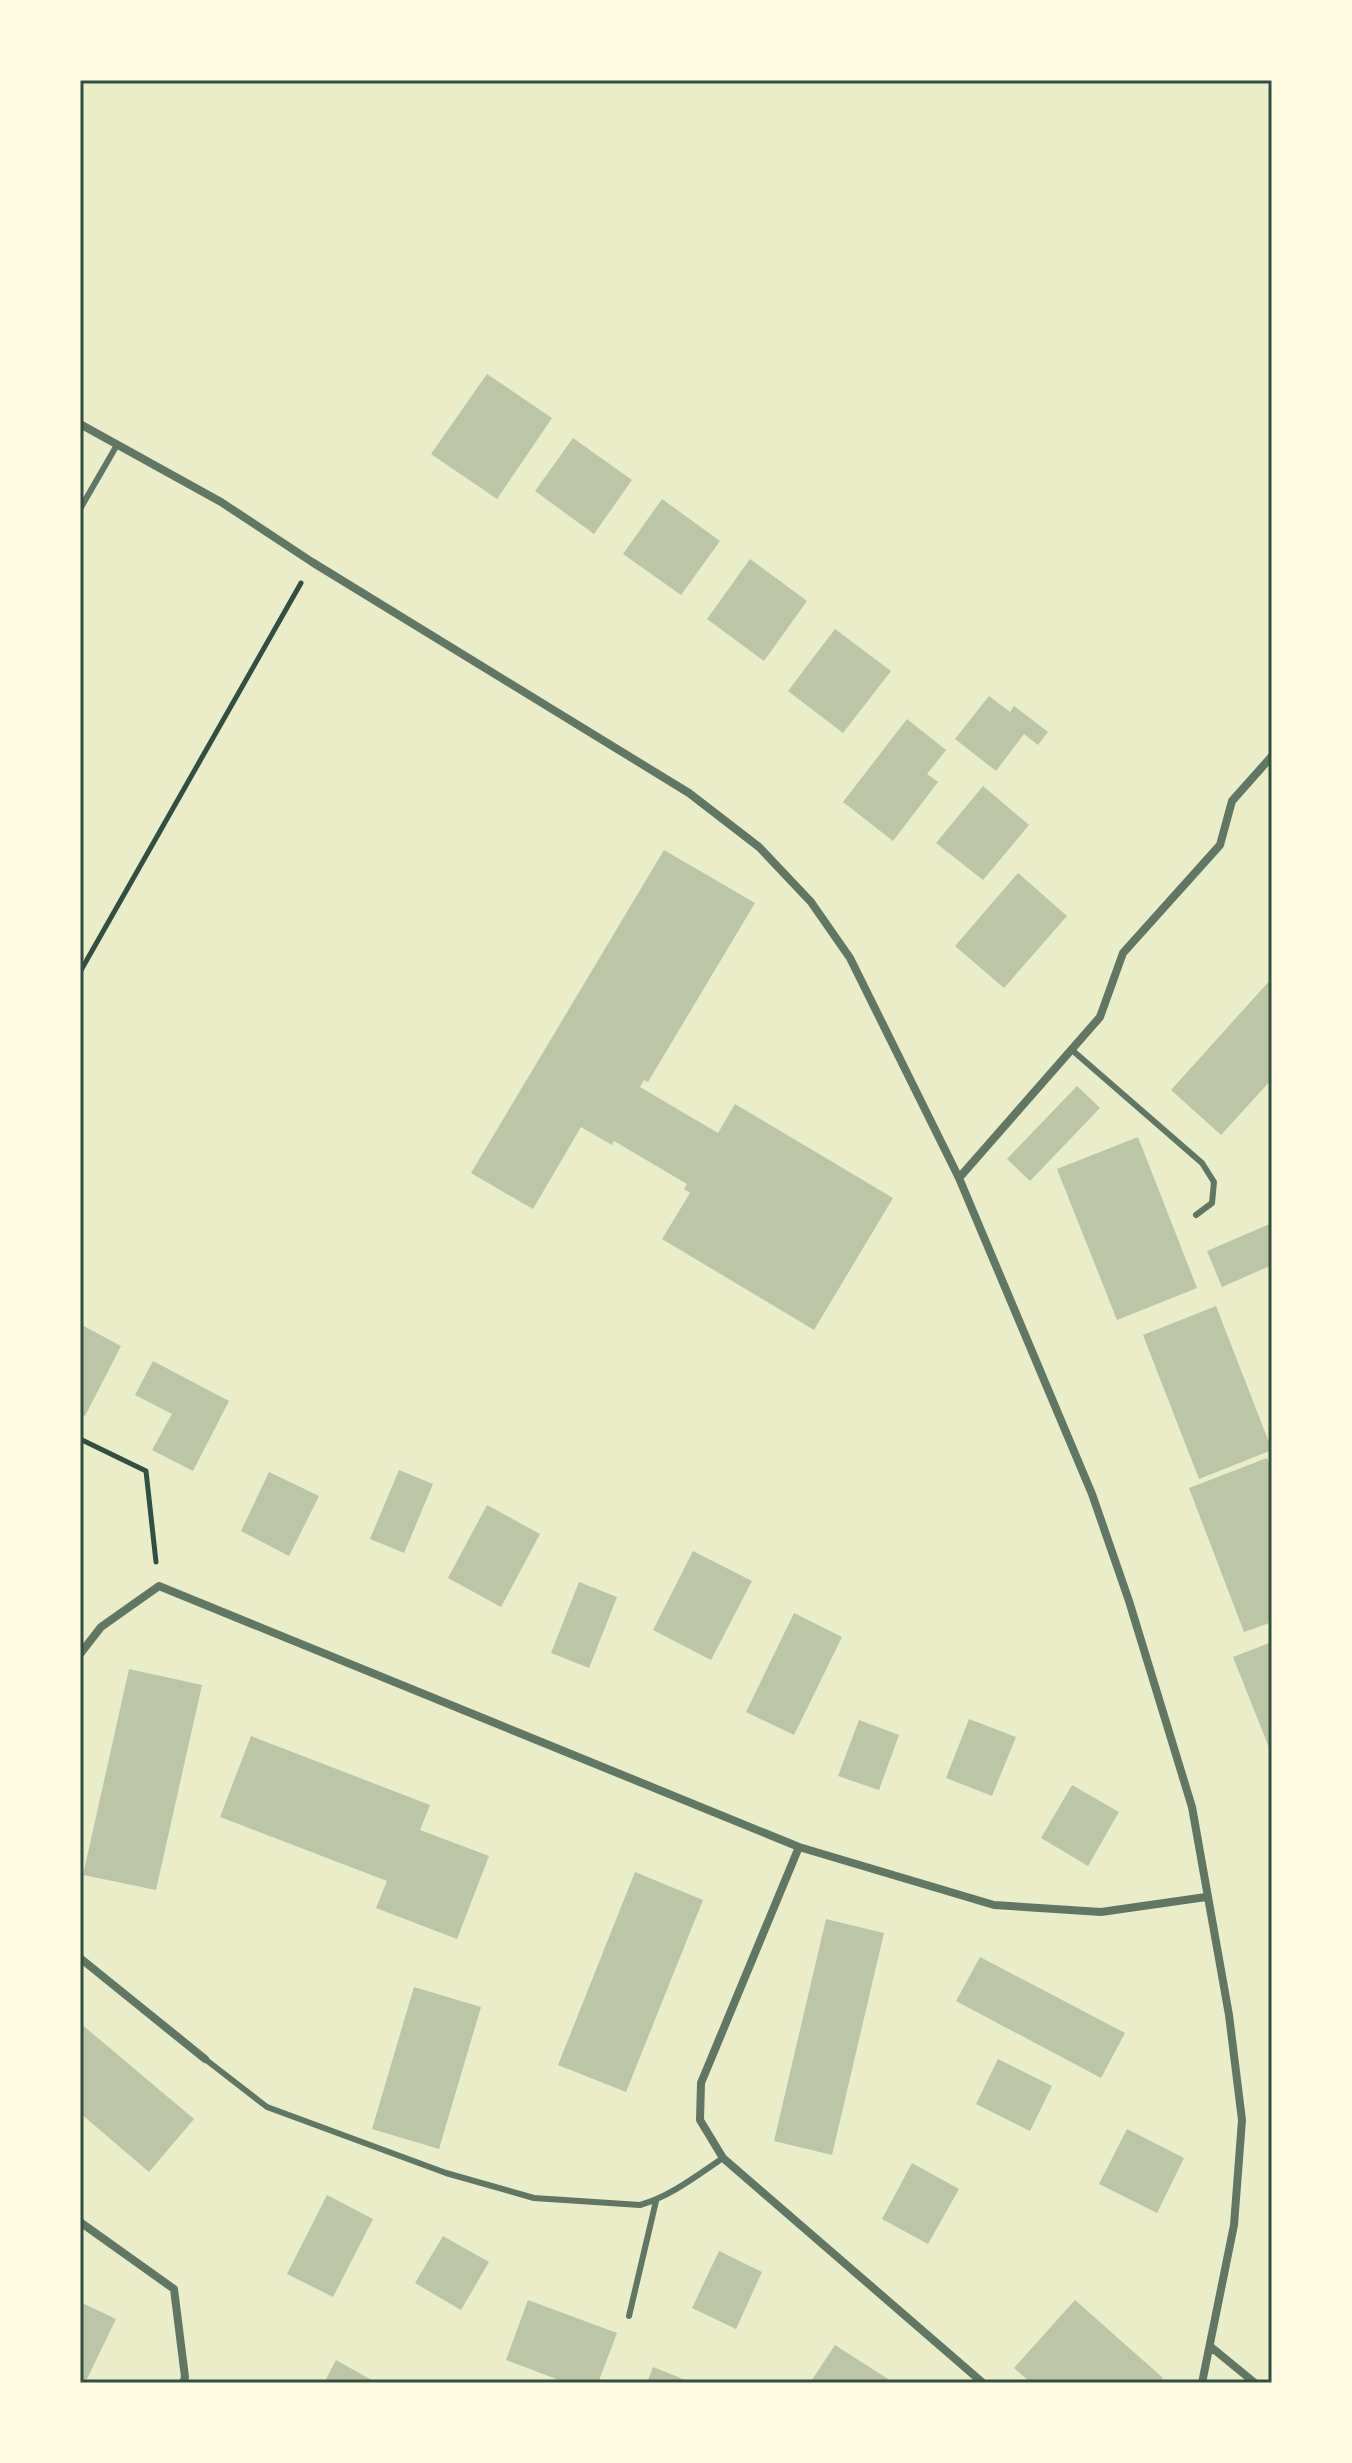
<svg xmlns="http://www.w3.org/2000/svg" width="1352" height="2463" viewBox="0 0 1352 2463" font-family="Raleway,sans-serif">
  <rect width="100%" height="100%" fill="#e9edc9"/>
  <!-- building -->
  <path fill="#bcc5a7" d="M 487,374 L 552,418 L 497,499 L 431,454 Z
    M 573,438 L 632,480 L 594,534 L 535,491 Z
    M 662,499 L 720,541 L 681,595 L 623,554 Z
    M 750,559 L 807,601 L 764,661 L 707,619 Z
    M 835,629 L 891,671 L 843,733 L 788,691 Z
    M 989,696 L 1010,712 L 1014,706 L 1048,732 L 1038,745 L 1024,734 L 996,771 L 955,739 Z
    M 907,719 L 946,750 L 927,774 L 938,782 L 893,841 L 843,802 Z
    M 983,786 L 1029,825 L 983,880 L 936,843 Z
    M 664,850 L 755,903 L 648,1082 L 644,1080 L 640,1087 L 718,1133 L 735,1104 L 893,1198 L 814,1330 L 662,1239 L 690,1193 L 684,1189 L 687,1184 L 614,1141 L 612,1145 L 581,1127 L 533,1209 L 471,1173 Z
    M 1018,873 L 1067,916 L 1004,988 L 955,946 Z
    M 1272,978 L 1272,1079 L 1221,1135 L 1171,1090 Z
    M 1077,1086 L 1100,1108 L 1030,1181 L 1007,1159 Z
    M 1138,1137 L 1197,1288 L 1117,1320 L 1057,1169 Z
    M 1272,1223 L 1272,1265 L 1222,1287 L 1207,1251 Z
    M 1216,1306 L 1272,1450 L 1199,1479 L 1143,1335 Z
    M 80,1324 L 121,1346 L 85,1416 L 80,1414 Z
    M 153,1361 L 229,1401 L 193,1471 L 152,1450 L 172,1414 L 135,1395 Z
    M 1267,1458 L 1272,1471 L 1272,1622 L 1244,1632 L 1189,1488 Z
    M 399,1470 L 433,1484 L 404,1553 L 370,1539 Z
    M 269,1472 L 319,1496 L 289,1556 L 241,1531 Z
    M 487,1505 L 540,1534 L 501,1607 L 448,1578 Z
    M 693,1551 L 752,1581 L 711,1660 L 653,1630 Z
    M 579,1582 L 617,1597 L 589,1668 L 551,1653 Z
    M 794,1613 L 842,1637 L 794,1735 L 746,1712 Z
    M 1272,1642 L 1272,1755 L 1233,1657 Z
    M 129,1669 L 202,1685 L 156,1890 L 83,1875 Z
    M 969,1719 L 1016,1737 L 992,1796 L 946,1778 Z
    M 859,1720 L 899,1735 L 879,1790 L 838,1776 Z
    M 251,1736 L 430,1805 L 420,1830 L 489,1856 L 457,1939 L 376,1908 L 387,1881 L 220,1817 Z
    M 1072,1785 L 1119,1812 L 1088,1866 L 1041,1838 Z
    M 635,1872 L 703,1900 L 626,2092 L 558,2065 Z
    M 826,1919 L 884,1933 L 832,2155 L 774,2141 Z
    M 980,1957 L 1125,2033 L 1101,2078 L 956,2001 Z
    M 414,1987 L 481,2007 L 439,2149 L 372,2129 Z
    M 80,2023 L 194,2119 L 149,2172 L 80,2113 Z
    M 998,2059 L 1052,2086 L 1030,2131 L 976,2104 Z
    M 1127,2129 L 1184,2158 L 1157,2213 L 1099,2184 Z
    M 912,2163 L 959,2189 L 928,2244 L 882,2219 Z
    M 327,2195 L 373,2219 L 333,2297 L 287,2274 Z
    M 443,2236 L 489,2262 L 461,2310 L 415,2283 Z
    M 719,2251 L 762,2272 L 736,2329 L 692,2308 Z
    M 528,2300 L 617,2333 L 598,2383 L 567,2383 L 506,2360 Z
    M 1075,2300 L 1163,2378 L 1158,2383 L 1031,2383 L 1014,2368 Z
    M 80,2302 L 116,2319 L 85,2383 L 80,2381 Z
    M 835,2345 L 888,2379 L 885,2383 L 810,2383 Z
    M 336,2360 L 377,2383 L 324,2383 Z
    M 653,2367 L 693,2383 L 647,2383 Z"/>
  <g fill="none" stroke-linecap="round" stroke-linejoin="round">
    <!-- path -->
    <path stroke="#344e41" stroke-width="5" d="M 80,972 L 301,583
      M 80,1439 L 146,1471 L 156,1562"/>
    <!-- service -->
    <path stroke="#617663" stroke-width="6" d="M 80,509 L 117,445
      M 1072,1050 L 1202,1163 L 1214,1182 L 1212,1203 L 1196,1215
      M 205,2059 L 267,2107 L 446,2173 L 534,2198 L 640,2205 C 671,2196 696,2176 723,2158
      M 629,2316 L 656,2201"/>
    <!-- minor -->
    <path stroke="#617663" stroke-width="8" d="M 80,424 L 221,502 L 312,562 L 689,793 L 759,847 L 811,902 L 850,958 L 959,1178 L 1092,1494 L 1129,1601 L 1192,1807 L 1229,2015 L 1242,2120 L 1234,2225 L 1202,2383
      M 959,1178 L 1100,1017 L 1123,953 L 1220,845 L 1232,801 L 1272,756
      M 80,1654 L 101,1627 L 159,1586 L 799,1847 L 994,1905 L 1101,1912 L 1206,1897
      M 799,1847 L 701,2083 L 700,2120 L 723,2158 L 983,2383
      M 80,1958 L 205,2059
      M 80,2222 L 174,2289 L 185,2377 L 183,2383
      M 1211,2347 L 1255,2383"/>
  </g>
  <!-- border -->
  <rect width="1352" height="2463" fill="none" stroke="#fefae0" stroke-width="164"/>
  <rect x="82" y="82" width="1188" height="2299" fill="none" stroke="#344e41" stroke-width="3"/>
</svg>
